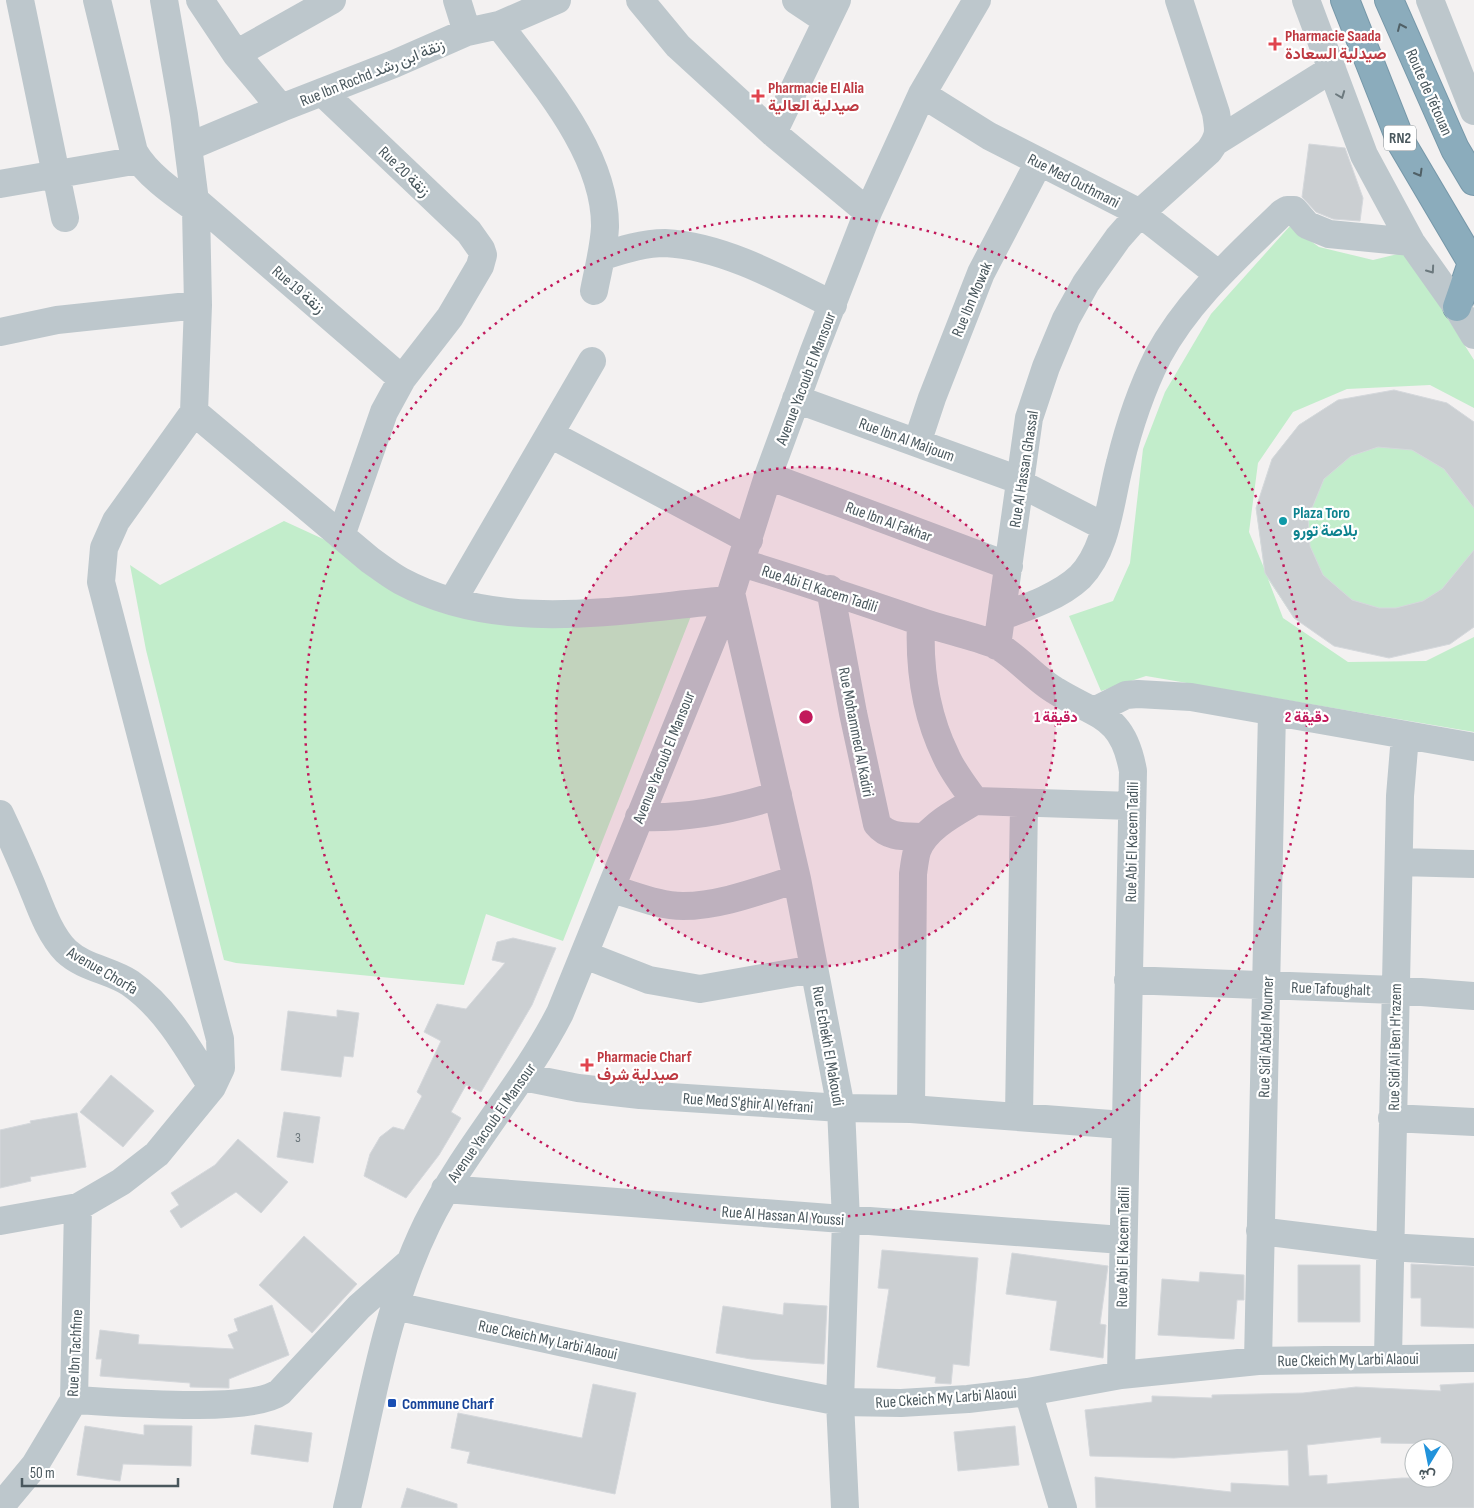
<svg xmlns="http://www.w3.org/2000/svg" width="1474" height="1508" viewBox="0 0 1474 1508" font-family="'Sofia Sans Condensed',Vazirmatn,sans-serif">
  <rect width="100%" height="100%" fill="#f3f1f1"/>
  <!-- green -->
  <path fill="#c2edcb" d="M 1290,226 L 1319,247 L 1373,260 L 1406,252 L 1474,360 L 1474,408 L 1430,385 L 1347,389 L 1293,412 L 1258,463 L 1249,532 L 1264,568 L 1256,508 L 1272,459 L 1299,425 L 1338,400 L 1474,422 L 1474,627 L 1294,618 L 1268,579 L 1283,618 L 1348,662 L 1426,661 L 1474,637 L 1474,732 L 1146,676 L 1101,691 L 1069,616 L 1113,601 L 1130,563 L 1143,449 L 1165,392 L 1211,314 Z
    M 284,521 L 497,619 L 691,616 L 563,941 L 486,914 L 464,985 L 236,963 L 224,960 L 146,650 L 130,565 L 160,585 Z"/>
  <!-- building -->
  <path fill="#cbcfd2" stroke="#d5d8dc" fill-rule="evenodd" d="M 1309,144 L 1345,148 L 1363,198 L 1360,221 L 1333,219 L 1316,212 L 1302,197 Z
    M 1394,390 L 1447,403 L 1474,422 L 1474,508 L 1444,469 L 1412,450 L 1378,447 L 1351,456 L 1324,479 L 1308,518 L 1310,546 L 1323,575 L 1352,600 L 1379,608 L 1396,608 L 1423,601 L 1442,589 L 1474,550 L 1474,627 L 1450,644 L 1389,658 L 1334,646 L 1294,618 L 1265,573 L 1256,508 L 1272,459 L 1299,425 L 1338,400 Z
    M 513,938 L 556,948 L 532,1005 L 481,1092 L 466,1085 L 451,1112 L 461,1118 L 439,1155 L 406,1198 L 364,1176 L 370,1154 L 380,1137 L 393,1127 L 404,1130 L 422,1096 L 417,1092 L 441,1041 L 424,1032 L 437,1004 L 466,1009 L 505,963 L 492,960 L 497,942 Z
    M 337,1010 L 359,1013 L 353,1057 L 344,1056 L 341,1077 L 281,1070 L 288,1011 L 337,1017 Z
    M 111,1075 L 154,1111 L 123,1147 L 80,1112 Z
    M 284,1112 L 320,1117 L 313,1163 L 277,1157 Z
    M 77,1113 L 86,1167 L 30,1177 L 31,1181 L 0,1188 L 0,1130 L 31,1123 L 30,1121 Z
    M 238,1139 L 288,1182 L 261,1213 L 236,1192 L 181,1228 L 170,1211 L 179,1205 L 171,1193 L 215,1165 Z
    M 304,1236 L 357,1284 L 312,1333 L 259,1285 Z
    M 882,1250 L 978,1258 L 969,1366 L 953,1364 L 951,1384 L 935,1383 L 936,1377 L 877,1367 L 889,1289 L 878,1288 Z
    M 1012,1253 L 1108,1266 L 1100,1324 L 1106,1325 L 1103,1358 L 1050,1350 L 1057,1301 L 1006,1294 Z
    M 1411,1264 L 1474,1267 L 1474,1328 L 1421,1326 L 1421,1298 L 1411,1298 Z
    M 1298,1265 L 1360,1265 L 1360,1322 L 1298,1322 Z
    M 1200,1272 L 1244,1275 L 1244,1300 L 1237,1300 L 1234,1339 L 1158,1335 L 1162,1279 L 1199,1282 Z
    M 784,1303 L 827,1306 L 824,1364 L 751,1359 L 716,1353 L 723,1306 L 783,1315 Z
    M 272,1305 L 289,1355 L 229,1379 L 229,1388 L 190,1387 L 190,1383 L 100,1376 L 102,1359 L 96,1359 L 100,1330 L 139,1335 L 138,1344 L 234,1349 L 228,1335 L 238,1331 L 234,1319 Z
    M 1474,1383 L 1474,1508 L 1096,1508 L 1095,1477 L 1231,1492 L 1231,1483 L 1289,1486 L 1288,1450 L 1174,1458 L 1090,1456 L 1085,1410 L 1152,1402 L 1152,1396 L 1212,1398 L 1212,1395 L 1303,1393 L 1356,1387 L 1441,1391 L 1440,1385 ZM 1381,1437 L 1381,1443 L 1444,1444 L 1447,1478 L 1402,1478 L 1327,1484 L 1327,1475 L 1309,1476 L 1307,1445 Z
    M 593,1384 L 636,1393 L 615,1494 L 467,1463 L 470,1452 L 451,1448 L 458,1413 L 582,1438 Z
    M 144,1425 L 192,1426 L 191,1466 L 123,1464 L 120,1481 L 77,1475 L 85,1426 L 144,1435 Z
    M 255,1425 L 312,1433 L 308,1462 L 251,1454 Z
    M 1015,1426 L 1019,1465 L 958,1471 L 954,1432 Z
    M 407,1488 L 457,1504 L 457,1508 L 401,1508 Z"/>
  <g fill="none" stroke-linecap="round" stroke-linejoin="round">
    <!-- highway casing -->
    <g stroke="#7697a8" stroke-width="30">
      <path id="highway" d="M 1345,0 L 1402,144 L 1474,266
        M 1389,0 L 1455,149 L 1474,181
        M 1457,307 L 1472,263"/>
    </g>
    <!-- minor -->
    <path stroke="#bdc7cc" stroke-width="28" d="M 20,0 L 65,218
      M 97,0 L 134,152 C 147,175 175,194 196,209
      M 200,0 L 236,54 L 281,108
      M 457,0 L 467,32
      M 640,0 L 678,46 L 773,133 L 868,212
      M 796,0 L 826,20
      M 1306,0 L 1364,155 L 1411,242 L 1457,307 L 1474,335
      M 1430,0 L 1474,111
      M 499,25 C 541,81 606,153 605,227 C 604,248 598,270 594,291
      M 236,54 L 332,0
      M 322,92 L 469,232 L 481,249 L 483,255 L 480,266 L 450,317 L 402,379 L 384,412 L 341,536
      M 922,94 L 989,136 L 1140,213 L 1219,275
      M 773,133 L 837,0
      M 1217,141 L 1332,69
      M 188,147 L 281,108 L 394,64 L 467,32 L 499,25 L 557,0
      M 0,184 L 139,160
      M 195,200 L 402,379
      M 601,257 C 621,250 643,243 665,243 C 723,246 782,279 833,305
      M 0,332 L 57,320 L 198,305
      M 796,399 L 1019,480
      M 194,412 L 370,560 C 380,567 390,575 401,581 C 502,635 620,609 728,600
      M 550,434 L 749,540
      M 917,443 L 932,398 L 981,273 L 1039,162
      M 768,476 L 1009,566
      M 1019,483 L 1105,527
      M 742,563 C 802,581 860,601 919,621 C 944,630 971,635 996,645 C 1015,654 1036,680 1056,691 C 1098,717 1123,714 1133,771 L 1121,1375
      M 830,589 L 853,713 L 877,824 C 889,839 907,836 925,837
      M 731,593 L 797,879 L 841,1108 L 846,1220 L 840,1402 L 845,1508
      M 453,600 L 592,361
      M 1002,616 C 1028,607 1060,596 1080,577 C 1108,548 1110,500 1120,463 C 1129,426 1141,390 1158,356 C 1188,300 1237,257 1282,213 L 1287,210 L 1294,210 L 1307,225 L 1329,234 L 1411,242
      M 921,622 C 919,667 926,715 946,756 C 953,772 965,787 975,801
      M 997,646 L 1029,418 L 1046,367 L 1066,319 L 1086,283 L 1118,238 L 1140,213 L 1209,151 C 1220,136 1219,131 1216,113 L 1179,0
      M 1096,710 L 1126,695 L 1138,694 L 1191,697 L 1474,747
      M 0,814 C 11,837 21,860 31,884 C 40,906 49,934 66,951 C 84,968 110,970 130,983 C 167,1009 189,1050 212,1087
      M 639,817 C 687,819 732,810 778,795
      M 1399,862 L 1474,864
      M 612,889 C 634,895 659,906 683,906 C 721,906 761,890 797,879
      M 585,955 L 649,980 L 700,989 L 814,969
      M 1128,980 L 1395,990 L 1474,996
      M 523,1077 L 578,1088 L 640,1095 L 841,1108 L 911,1109 L 1124,1125
      M 911,1109 L 913,874 C 914,867 915,858 917,851 C 925,828 955,813 975,801 L 1132,806
      M 1019,1116 L 1024,804
      M 1392,1118 L 1474,1122
      M 445,1189 L 1122,1240
      M 0,1221 L 78,1207 L 121,1182 L 157,1154 L 212,1087 L 221,1068 L 220,1039 L 101,582 L 104,548 L 116,521 L 194,412 L 198,305 L 196,209 L 184,115 L 164,0
      M 1260,1231 L 1389,1247 L 1474,1252
      M 395,1306 L 774,1389 L 840,1402 L 901,1403 L 968,1399 L 1028,1392 L 1121,1375 L 1258,1361 L 1474,1358
      M 1388,1357 L 1400,796 L 1405,736
      M 1258,1361 L 1272,712
      M 1028,1392 L 1063,1508
      M 74,1400 C 116,1402 250,1414 280,1392 L 359,1307 L 409,1263
      M 0,1507 L 35,1465 L 74,1400 L 78,1207
      M 347,1508 C 370,1413 384,1312 427,1224 C 464,1149 522,1087 560,1013 L 731,593 L 768,476 L 814,351 L 868,212 L 922,94 L 977,0"/>
    <!-- highway -->
    <use href="#highway" stroke="#8bacbc" stroke-width="28"/>
  </g>
  <!-- one-way arrows -->
  <defs><path id="oneway-chevron" d="M-2-3.5L2.5 0L-2 3.5" fill="none" stroke-width="1.6" stroke-linecap="round" stroke-linejoin="round" transform="scale(1.25)"/></defs>
  <g stroke="#506066">
    <use href="#oneway-chevron" transform="translate(1401 27) rotate(-114)"/>
    <use href="#oneway-chevron" transform="translate(1419 173) rotate(60)"/>
  </g>
  <g stroke="#6c797e">
    <use href="#oneway-chevron" transform="translate(1341 95) rotate(69)"/>
    <use href="#oneway-chevron" transform="translate(1431 270) rotate(55)"/>
  </g>
  <!-- distance rings -->
  <circle cx="806" cy="717" r="250" fill="#c2185b" fill-opacity=".12"/>
  <g fill="none" stroke="#c2185b" stroke-width="2.5" stroke-dasharray="2.5 5">
    <circle cx="806" cy="717" r="250"/>
    <circle cx="806" cy="717" r="501"/>
  </g>
  <!-- markers -->
  <g fill="#e0444e" stroke="#fff" stroke-width="2">
    <path d="M1272.5 36.5h5v5h5v5h-5v5h-5v-5h-5v-5h5z"/>
    <path d="M755.5 88.5h5v5h5v5h-5v5h-5v-5h-5v-5h5z"/>
    <path d="M584.5 1057.5h5v5h5v5h-5v5h-5v-5h-5v-5h5z"/>
  </g>
  <circle fill="#0f9aa8" stroke="#fff" stroke-width="2" cx="1283" cy="521" r="5"/>
  <rect fill="#1a4fb4" stroke="#fff" stroke-width="2" x="387" y="1398" width="10" height="10" rx="2.5"/>
  <g text-anchor="middle" stroke-width="4.5" stroke-linejoin="round" paint-order="stroke">
    <!-- number labels -->
    <g font-size="14" fill="#6a757a">
      <text x="298" y="1142">3</text>
    </g>
    <!-- shield labels -->
    <rect fill="#fff" stroke="#80898e" stroke-width="1" x="1384" y="125.5" width="32" height="25" rx="4"/>
    <g font-size="15" font-weight="bold" fill="#49575d">
      <text x="1400" y="143">RN2</text>
    </g>
    <!-- health labels -->
    <g font-size="16" font-weight="bold" fill="#be3a42" stroke="#fff" text-anchor="start">
      <text x="1285" y="41">Pharmacie Saada<tspan x="1285" dy="18">صيدلية السعادة</tspan></text>
      <text x="768" y="93">Pharmacie El Alia<tspan x="768" dy="18">صيدلية العالية</tspan></text>
      <text x="597" y="1062">Pharmacie Charf<tspan x="597" dy="18">صيدلية شرف</tspan></text>
    </g>
    <!-- street labels -->
    <g font-size="16" fill="#49575d" stroke="#fff">
      <text transform="translate(372 72) rotate(-22)" y="6">Rue Ibn Rochd زنقة ابن رشد</text>
      <text transform="translate(1430 92) rotate(66)" y="6">Route de Tétouan</text>
      <text transform="translate(405 171) rotate(44)" y="6">Rue 20 زنقة</text>
      <text transform="translate(1074 180) rotate(27)" y="6">Rue Med Outhmani</text>
      <text transform="translate(299 289) rotate(41)" y="6">Rue 19 زنقة</text>
      <text transform="translate(971 299) rotate(-67)" y="6">Rue Ibn Mowak</text>
      <text transform="translate(805 378) rotate(-69)" y="6">Avenue Yacoub El Mansour</text>
      <text transform="translate(907 439) rotate(20)" y="6">Rue Ibn Al Maljoum</text>
      <text transform="translate(1023 469) rotate(-81)" y="6">Rue Al Hassan Ghassal</text>
      <text transform="translate(889 521) rotate(20)" y="6">Rue Ibn Al Fakhar</text>
      <text transform="translate(820 588) rotate(18)" y="6">Rue Abi El Kacem Tadili</text>
      <text transform="translate(857 732) rotate(79)" y="6">Rue Mohammed Al Kadiri</text>
      <text transform="translate(663 757) rotate(-68)" y="6">Avenue Yacoub El Mansour</text>
      <text transform="translate(1131 842) rotate(-89)" y="6">Rue Abi El Kacem Tadili</text>
      <text transform="translate(103 970) rotate(30)" y="6">Avenue Chorfa</text>
      <text transform="translate(1331 988) rotate(2)" y="6">Rue Tafoughalt</text>
      <text transform="translate(1265 1037) rotate(-88)" y="6">Rue Sidi Abdel Moumer</text>
      <text transform="translate(829 1046) rotate(80)" y="6">Rue Echekh El Makoudi</text>
      <text transform="translate(1394 1047) rotate(-89)" y="6">Rue Sidi Ali Ben H'razem</text>
      <text transform="translate(748 1102) rotate(4)" y="6">Rue Med S'ghir Al Yefrani</text>
      <text transform="translate(491 1122) rotate(-55)" y="6">Avenue Yacoub El Mansour</text>
      <text transform="translate(783 1215) rotate(4)" y="6">Rue Al Hassan Al Youssi</text>
      <text transform="translate(1122 1247) rotate(-89)" y="6">Rue Abi El Kacem Tadili</text>
      <text transform="translate(548 1339) rotate(12)" y="6">Rue Ckeich My Larbi Alaoui</text>
      <text transform="translate(74 1353) rotate(-87)" y="6">Rue Ibn Tachfine</text>
      <text transform="translate(1348 1359) rotate(-1)" y="6">Rue Ckeich My Larbi Alaoui</text>
      <text transform="translate(946 1397) rotate(-4)" y="6">Rue Ckeich My Larbi Alaoui</text>
    </g>
    <!-- culture labels -->
    <g font-size="16" font-weight="bold" fill="#0d838f" stroke="#fff" text-anchor="start">
      <text x="1293" y="518">Plaza Toro<tspan x="1293" dy="18">بلاصة تورو</tspan></text>
    </g>
    <!-- transit labels -->
    <g font-size="16" font-weight="bold" fill="#164399" stroke="#fff" text-anchor="start">
      <text x="402" y="1409">Commune Charf</text>
    </g>
  </g>
  <circle cx="806" cy="717" r="8" fill="#c2185b" stroke="#fff" stroke-width="2.5"/>
  <g font-size="15" text-anchor="middle" font-weight="bold" fill="#c2185b" stroke="#fff" stroke-width="4.5" stroke-linejoin="round" paint-order="stroke">
    <text x="1056" y="722">1 دقيقة</text>
    <text x="1307" y="722">2 دقيقة</text>
  </g>
  <!-- north arrow -->
  <g transform="translate(1429 1463) rotate(190)"><circle r="24" fill="#ffffff" stroke="#b6bcbe"/>
  <path d="M0-4L9 19L0 12L-9 19Z" fill="#2293db"/>
  <text y="-8" font-size="14" font-weight="bold" text-anchor="middle" fill="#49575d">ش</text>
  </g>
  <!-- scale -->
  <path d="M22 1478v8h156v-8" fill="none" stroke="#49575d" stroke-width="2.5"/>
  <text x="30" y="1478" font-size="15" fill="#49575d" stroke="#ffffff" stroke-width="4" paint-order="stroke">50 m</text>
</svg>
